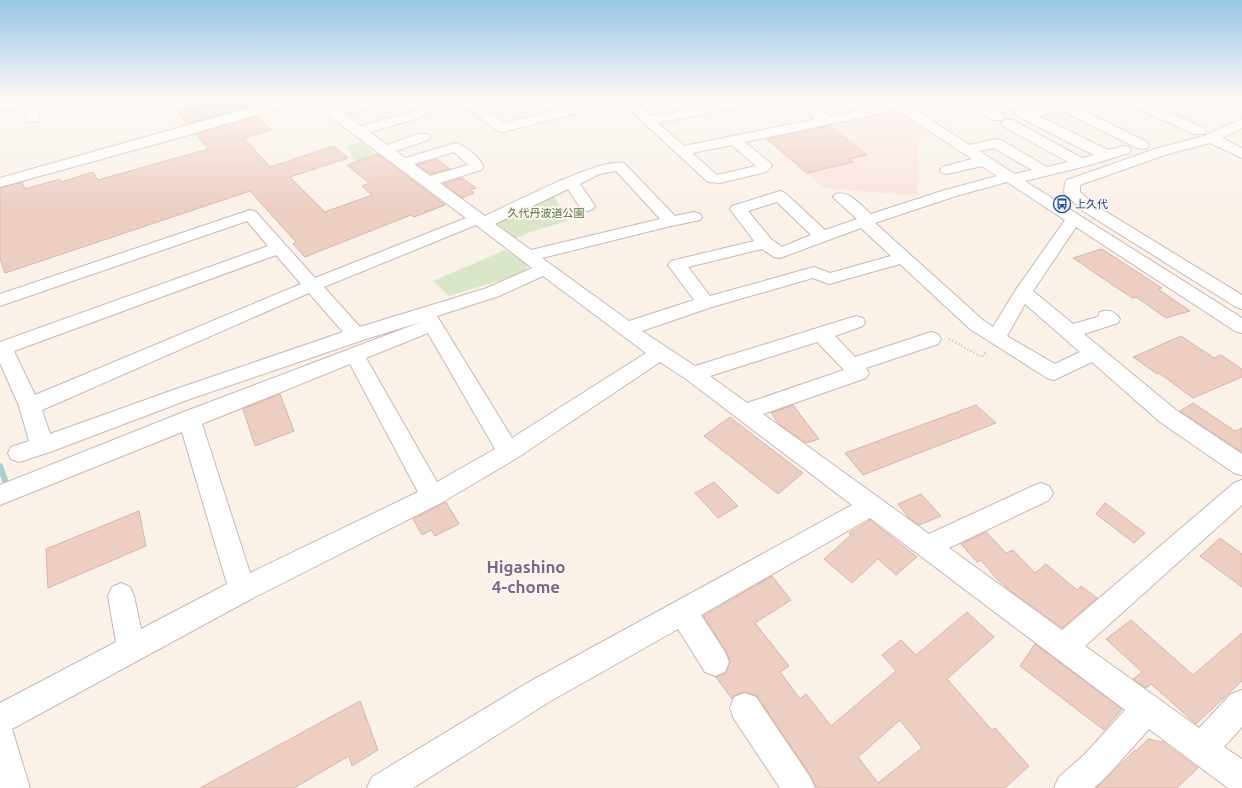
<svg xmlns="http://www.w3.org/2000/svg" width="1242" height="788" viewBox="0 0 1242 788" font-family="Ubuntu,'Noto Sans JP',sans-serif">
  <rect width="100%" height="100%" fill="#faf1e9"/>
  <!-- commercial -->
  <path fill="#f9e2de" d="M 888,110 L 896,112 L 931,135 L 919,137 L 918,196 L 823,188 L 761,136 Z"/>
  <!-- green -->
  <path fill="#d9e7c8" d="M 360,142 L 376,154 L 356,161 L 352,157 L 347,146 Z
    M 553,195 L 568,221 L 530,232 L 512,240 L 490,224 Z
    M 505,250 L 528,264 L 524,273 L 449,296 L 433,281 Z"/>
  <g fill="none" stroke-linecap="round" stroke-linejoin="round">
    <!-- stream -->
    <path stroke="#a6d1d3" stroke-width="6" d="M 0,466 L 6,483"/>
  </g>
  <!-- building -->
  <path fill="#edcec3" stroke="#ddb4a5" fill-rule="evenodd" d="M 234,98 L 236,98 L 239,104 L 244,103 L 248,107 L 187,124 L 178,112 Z
    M 257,116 L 271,130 L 244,138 L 270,167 L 334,146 L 348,158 L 290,177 L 325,212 L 372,195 L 362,186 L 369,183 L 347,165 L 378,154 L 445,205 L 414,217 L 411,215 L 305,257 L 293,244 L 296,242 L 250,191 L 5,273 L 0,259 L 0,188 L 22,182 L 25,189 L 60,179 L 61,182 L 93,172 L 98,180 L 208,149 L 196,134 Z
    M 829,126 L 867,155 L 849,159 L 853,162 L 807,173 L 767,139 Z
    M 437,159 L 450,169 L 430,174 L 417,165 Z
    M 462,178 L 476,188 L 470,190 L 474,193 L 462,198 L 443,184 Z
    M 1102,249 L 1162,288 L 1158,289 L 1190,311 L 1166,318 L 1136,297 L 1132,298 L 1073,258 Z
    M 1181,336 L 1214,358 L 1221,355 L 1242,369 L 1242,377 L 1193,398 L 1159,373 L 1157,374 L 1133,357 Z
    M 280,394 L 294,431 L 255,446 L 243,409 Z
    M 1193,403 L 1235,431 L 1242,428 L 1242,452 L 1180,411 Z
    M 793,405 L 805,421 L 819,439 L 806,443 L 779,424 L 771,413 Z
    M 976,405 L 996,423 L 863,475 L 845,453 Z
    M 730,417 L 766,445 L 803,473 L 778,494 L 704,436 Z
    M 714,482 L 738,506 L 718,518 L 695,493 Z
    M 921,494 L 941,516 L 919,525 L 909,518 L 898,504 Z
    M 446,502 L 459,524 L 435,536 L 431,530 L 422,535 L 413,519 Z
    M 1105,503 L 1145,533 L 1134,543 L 1096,514 Z
    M 139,511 L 146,546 L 48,588 L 46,549 Z
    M 870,520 L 917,557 L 896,575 L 878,559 L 852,583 L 824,559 L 851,535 L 849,533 Z
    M 986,532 L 1006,553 L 1013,550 L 1035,573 L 1046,564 L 1077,590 L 1081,586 L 1097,598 L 1062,628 L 1012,592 L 996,578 L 981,560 L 977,562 L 961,544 Z
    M 1220,538 L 1242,554 L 1242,587 L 1200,556 Z
    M 772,576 L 791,600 L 755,623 L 789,666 L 780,672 L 800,699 L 806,694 L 831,726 L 896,671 L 882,655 L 901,640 L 916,655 L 967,612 L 994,637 L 947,679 L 992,730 L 995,728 L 1029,766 L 1005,788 L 817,788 L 811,776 L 757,696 L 744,692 L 733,696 L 732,699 L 716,677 L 726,673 L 730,661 L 726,651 L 703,616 ZM 900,720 L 922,748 L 878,783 L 858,757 Z
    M 1131,620 L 1193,675 L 1242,633 L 1242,681 L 1196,724 L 1151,684 L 1146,688 L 1133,679 L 1142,672 L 1106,639 Z
    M 1035,644 L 1122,709 L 1104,730 L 1020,666 Z
    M 360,701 L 378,750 L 352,766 L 349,756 L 294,788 L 200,788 Z
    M 1148,739 L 1163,742 L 1198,768 L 1177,788 L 1096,788 L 1135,750 L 1136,751 Z"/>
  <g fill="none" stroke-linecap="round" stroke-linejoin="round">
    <!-- minor casing -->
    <g stroke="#cbb8b0" stroke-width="2">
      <path id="minor" d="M 28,98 L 33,99 L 40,119 L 38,122 L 28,122 L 24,107 L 0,112 L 0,104 Z
        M 284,98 L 305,98 L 303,101 L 178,138 L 0,187 L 0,178 Z
        M 309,98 L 324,98 L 336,108 L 382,98 L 394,98 L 395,101 L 393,104 L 344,114 L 361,126 L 421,109 L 426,110 L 427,113 L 426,116 L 370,132 L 387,145 L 418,134 L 428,134 L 430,137 L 428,140 L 396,151 L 405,158 L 456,143 C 464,145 482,158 483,167 L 481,170 L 440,183 L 485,216 C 512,204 600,157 624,163 L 675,216 L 694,212 L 700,214 L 702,217 L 700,220 L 671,226 L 542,258 L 629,321 L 694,300 L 668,265 L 671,261 L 754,241 L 730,209 L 732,206 L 780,191 L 785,193 L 825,230 L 857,219 L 836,200 L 833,197 L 836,194 C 849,190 861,206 871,214 L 945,190 L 997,176 L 982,166 L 947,174 L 942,173 L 940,170 L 942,167 L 972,159 L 897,110 L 745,142 L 770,163 L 772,166 L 766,172 L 720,183 L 708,182 L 617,98 L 631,98 L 651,116 L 743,98 L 771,98 L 765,102 L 658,123 L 684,146 L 816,119 L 791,98 L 806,98 L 829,116 L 888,104 L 881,98 L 896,98 L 970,145 L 996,139 L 1001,140 L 1047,167 L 1068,162 L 1003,126 L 1001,123 L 1003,120 L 1013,120 L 1082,158 L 1094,155 L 1021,118 L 996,98 L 1011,98 L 1028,111 L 1065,103 L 1070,104 L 1147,142 L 1149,145 L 1147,148 L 1142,149 L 1137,148 L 1063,111 L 1039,116 L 1108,150 L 1124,146 L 1129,147 L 1131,150 L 1129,153 L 1086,166 L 1025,181 L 1242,318 L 1242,333 L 1235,331 L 1076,227 L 1033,291 L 1073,324 L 1098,317 L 1100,312 C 1109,309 1115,311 1120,319 L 1118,323 L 1084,334 L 1176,410 L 1242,454 L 1242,475 L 1234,473 L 1160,422 L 1092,362 L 1054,380 L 1047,378 L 970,329 L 900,264 L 829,284 L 813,278 L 712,307 L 642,331 L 695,366 L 856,316 L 863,318 L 865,322 L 863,326 L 835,336 L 855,357 L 931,332 L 938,334 L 941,339 L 938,344 L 866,368 L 869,373 L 866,378 L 763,414 L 929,534 L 1033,486 L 1041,483 L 1049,486 L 1053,493 L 1049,500 L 949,548 L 1062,630 L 1234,483 L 1242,480 L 1242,505 L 1085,646 L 1199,728 L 1231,694 L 1242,690 L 1242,727 L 1224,747 L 1242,759 L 1242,788 L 1228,788 L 1149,729 L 1107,776 L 1094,788 L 1054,788 L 1059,777 L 1085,754 L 1125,710 L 870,518 L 701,615 L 725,652 L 729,662 L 725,672 L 715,676 L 705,672 L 678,629 L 549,702 L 413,788 L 367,788 L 372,777 L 529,682 L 852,505 L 686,379 L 660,362 L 517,458 L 441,503 L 251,599 L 12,729 L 30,788 L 0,788 L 0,703 L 116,642 L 108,596 L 112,587 L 121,583 L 130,587 L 134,596 L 141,629 L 227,584 L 182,432 L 0,505 L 0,485 L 181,413 L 421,322 L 363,340 L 190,399 L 50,452 L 19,462 L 11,459 L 8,453 L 11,447 L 29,441 L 19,406 L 0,363 L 0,342 L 268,246 L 247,221 L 0,306 L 0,294 L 250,210 L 256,212 L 315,278 L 466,218 L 328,115 ZM 732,145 L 756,166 L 717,175 L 692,153 ZM 994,148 L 1032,170 L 1015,174 L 979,151 ZM 454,152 L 468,165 L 430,176 L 414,164 ZM 616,171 L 660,219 L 531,250 L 495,224 L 568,189 L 581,209 L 587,211 L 593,209 L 595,206 L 580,184 L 599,174 ZM 1007,182 L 1065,220 L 1017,288 L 993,327 L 984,321 L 875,223 L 956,196 ZM 777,202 L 811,235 L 782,247 L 771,239 L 748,211 ZM 476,225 L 532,268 L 487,288 L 360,327 L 324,287 ZM 861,228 L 891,256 L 830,273 L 814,267 L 710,296 L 688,267 L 762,249 L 774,257 L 780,258 ZM 276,255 L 301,284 L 35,395 L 14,351 ZM 543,276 L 646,353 L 512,438 L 437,316 L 499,296 ZM 309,293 L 343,332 L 176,389 L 50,434 L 42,410 ZM 1025,304 L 1080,352 L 1055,364 L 1007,336 ZM 428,333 L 495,449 L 437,482 L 366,358 ZM 817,342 L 844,370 L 747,403 L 710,376 ZM 350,364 L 418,492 L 250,573 L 202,424 Z
        M 454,98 L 469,98 L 505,123 L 563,108 L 555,98 L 568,98 L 578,110 L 577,113 L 503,132 L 498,131 Z
        M 958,98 L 974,98 L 1003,114 L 1005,117 L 1003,120 L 993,120 Z
        M 1119,98 L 1137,98 L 1204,128 L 1206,131 L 1204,134 L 1194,134 L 1121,101 Z
        M 1242,119 L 1242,128 L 1222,138 L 1242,148 L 1242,158 L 1210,143 L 1168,154 L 1080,185 L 1080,192 L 1095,205 L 1242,295 L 1242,309 L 1236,307 L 1083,211 L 1064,193 L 1065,183 L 1067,180 L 1158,148 L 1204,136 Z
        M 745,693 L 756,697 L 810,777 L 815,788 L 780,788 L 734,719 L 730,708 L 734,697 Z"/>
    </g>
    <!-- path -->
    <path stroke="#d2b1a6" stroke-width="2" stroke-dasharray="1 2.5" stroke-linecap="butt" d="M 949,339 L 982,357 L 986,351"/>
    <!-- minor -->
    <use href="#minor" fill="#fff" fill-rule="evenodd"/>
  </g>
  <!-- sky -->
  <linearGradient id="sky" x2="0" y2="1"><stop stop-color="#97c6e6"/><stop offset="0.47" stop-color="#fdf9f5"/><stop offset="1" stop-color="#fdf9f5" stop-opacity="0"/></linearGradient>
  <rect width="1242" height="209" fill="url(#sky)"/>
  <!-- icons -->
  <defs>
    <g id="bus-ring" transform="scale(0.9)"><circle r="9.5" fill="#fdf6ef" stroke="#1a4fb4" stroke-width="1.5"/><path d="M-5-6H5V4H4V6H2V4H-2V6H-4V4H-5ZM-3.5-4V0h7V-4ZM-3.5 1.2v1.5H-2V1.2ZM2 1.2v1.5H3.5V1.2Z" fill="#1a4fb4"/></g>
  </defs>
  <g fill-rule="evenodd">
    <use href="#bus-ring" x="1062" y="204"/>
  </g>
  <g text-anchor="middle" stroke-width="4" stroke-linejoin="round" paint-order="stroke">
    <!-- far-transit labels -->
    <g font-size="11" fill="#164399" stroke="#fdf6ef" text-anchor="start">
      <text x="1075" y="208">上久代</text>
    </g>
    <!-- far-park labels -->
    <g font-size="11" fill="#5c7648" stroke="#fdf6ef">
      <text x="546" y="217">久代丹波道公園</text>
    </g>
    <!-- near-neighbourhood labels -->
    <g font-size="17" font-weight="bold" fill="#7b678d" stroke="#fdf6ef">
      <text x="526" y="573">Higashino<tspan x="526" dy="20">4-chome</tspan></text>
    </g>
  </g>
</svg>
